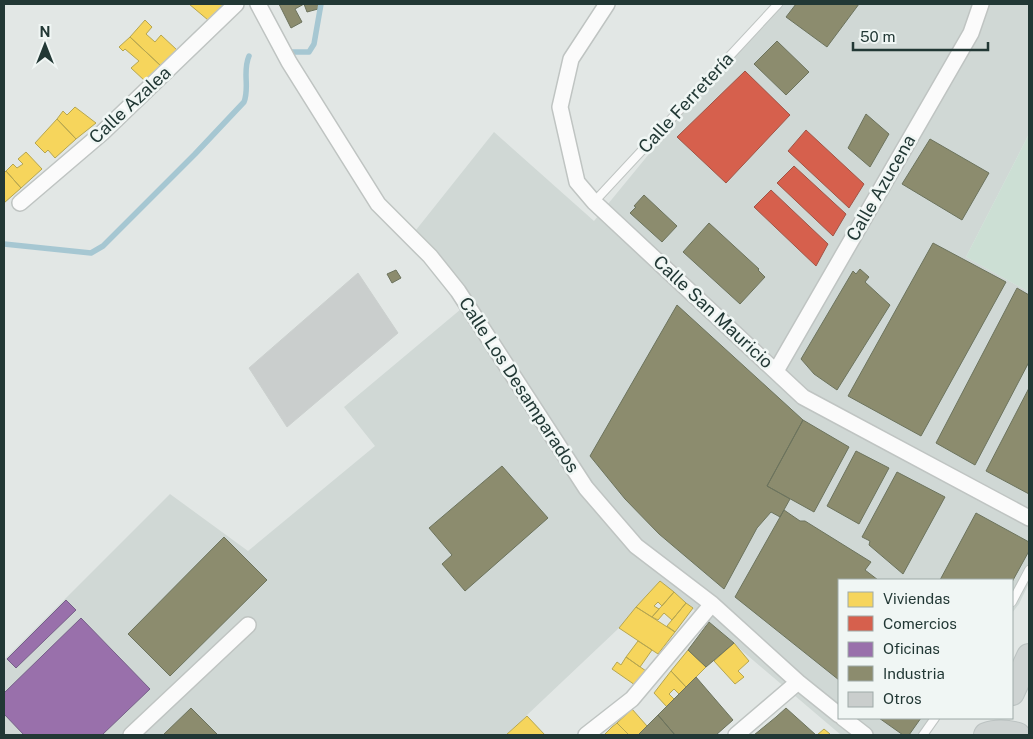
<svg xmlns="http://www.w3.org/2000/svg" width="1033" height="739" viewBox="0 0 1033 739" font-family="'Public Sans',sans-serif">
  <rect width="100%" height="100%" fill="#e2e7e5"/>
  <!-- built -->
  <path fill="#d0d8d5" d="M 772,4 L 1029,4 L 1029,134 L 966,257 L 1029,292 L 1029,583 L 1019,604 L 1012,613 L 1012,580 L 839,580 L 839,718 L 931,718 L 918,735 L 841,735 L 660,581 L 619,628 L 506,735 L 4,735 L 4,660 L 170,494 L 248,551 L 375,446 L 344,407 L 473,299 L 416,230 L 494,132 L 594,221 Z"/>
  <!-- green -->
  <path fill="#ccdfd4" d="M 1029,134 L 1029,292 L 966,257 Z"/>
  <!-- homes -->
  <path fill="#f6d55c" stroke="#b6a650" d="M 189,4 L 225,4 L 208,20 Z
    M 145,20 L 152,27 L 146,34 L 155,42 L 161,35 L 177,50 L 161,66 L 130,37 Z
    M 130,37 L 161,66 L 145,81 L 131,68 L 139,61 L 125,49 L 123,51 L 119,47 Z
    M 75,107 L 96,123 L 76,139 L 57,119 L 63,111 L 67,115 Z
    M 57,119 L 76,139 L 55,158 L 48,150 L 45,153 L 35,143 Z
    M 26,152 L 42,169 L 21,188 L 6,171 L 13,164 L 17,168 L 23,164 L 18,159 Z
    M 6,171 L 21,188 L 4,203 L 4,173 Z
    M 660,581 L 674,592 L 662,606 L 658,602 L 654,606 L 659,609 L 652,617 L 636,607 Z
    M 674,592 L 686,603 L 672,620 L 664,613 L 658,620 L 652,617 Z
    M 686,603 L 693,608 L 675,632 L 667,626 Z
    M 636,607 L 675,632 L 658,654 L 619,628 Z
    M 638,641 L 652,650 L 640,667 L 626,657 Z
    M 734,643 L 749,661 L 738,671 L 744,677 L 735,684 L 714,661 Z
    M 688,650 L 706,667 L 686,687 L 671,671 Z
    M 626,657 L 646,671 L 635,685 L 612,669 L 617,662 L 621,665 Z
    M 671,671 L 686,687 L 679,694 L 674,689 L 669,694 L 674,699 L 667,707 L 654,693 Z
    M 632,709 L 647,726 L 638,735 L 629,735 L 617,723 Z
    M 527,716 L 545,735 L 506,735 Z
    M 617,723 L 629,735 L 604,735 L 612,727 Z
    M 824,729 L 830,734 L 831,735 L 817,735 Z"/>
  <!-- shops -->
  <path fill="#d6604d" stroke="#a05446" d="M 745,71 L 790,115 L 726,183 L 677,137 Z
    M 806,130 L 864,184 L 849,208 L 788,151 Z
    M 794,166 L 846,214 L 833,236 L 777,183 Z
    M 771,190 L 828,244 L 816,266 L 754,207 Z"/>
  <!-- offices -->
  <path fill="#9970ab" stroke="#755f88" d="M 66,600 L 76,610 L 16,668 L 7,659 Z
    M 81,618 L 150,689 L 102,735 L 24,735 L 4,714 L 4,693 Z"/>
  <!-- industry -->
  <path fill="#8c8c6e" stroke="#6c735d" d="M 279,4 L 319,4 L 318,9 L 307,12 L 304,4 L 295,9 L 302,22 L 291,28 Z
    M 796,4 L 859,4 L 827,47 L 786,17 Z
    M 777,41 L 809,72 L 786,95 L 754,64 Z
    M 866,114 L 889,134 L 870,167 L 848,148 Z
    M 930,139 L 989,173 L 962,220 L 902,184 Z
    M 644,195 L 677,226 L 662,242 L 630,213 L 636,207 L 634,206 Z
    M 709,223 L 759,269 L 758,270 L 765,277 L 740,304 L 683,252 Z
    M 933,243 L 1006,282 L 921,436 L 848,396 Z
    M 860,269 L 869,277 L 865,282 L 890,305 L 837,390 L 814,374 L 801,359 L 853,271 L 856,274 Z
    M 396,270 L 401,278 L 392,283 L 387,274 Z
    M 1017,288 L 1029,295 L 1029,362 L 975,465 L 936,443 Z
    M 677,305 L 803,420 L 767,486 L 790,499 L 780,517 L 771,512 L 757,528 L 724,589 L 659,534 L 625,499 L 590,456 Z
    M 1029,388 L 1029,494 L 986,471 Z
    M 803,420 L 849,447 L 814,512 L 767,486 Z
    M 856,451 L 889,468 L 859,524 L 827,506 Z
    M 502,466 L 548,518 L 465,591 L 442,564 L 452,555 L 429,528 Z
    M 897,472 L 945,497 L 903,574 L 869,545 L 870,541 L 862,537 Z
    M 784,510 L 800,521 L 805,521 L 871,562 L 865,570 L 878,580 L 839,580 L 839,680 L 735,597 Z
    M 976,513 L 1029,542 L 1029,551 L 1012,582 L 1012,580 L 940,580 Z
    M 224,537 L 267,580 L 170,676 L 128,634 Z
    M 709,622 L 734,643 L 706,667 L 688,650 Z
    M 696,677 L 733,720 L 716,735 L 675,735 L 658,715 Z
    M 191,708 L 218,735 L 163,735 Z
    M 786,708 L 816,735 L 754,735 L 776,717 Z
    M 658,715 L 675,735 L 638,735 Z
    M 879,718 L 921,718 L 909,735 L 903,735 Z"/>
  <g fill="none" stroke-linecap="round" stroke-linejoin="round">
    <!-- stream -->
    <path stroke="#a6c7d2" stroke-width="5.5" d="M 289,52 L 309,52 L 314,44 L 321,4
      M 4,244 L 91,253 L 103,246 L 195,154 L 244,102 C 250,87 242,72 249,56"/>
  </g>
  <!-- building -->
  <path fill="#cacecd" stroke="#cbd0ce" d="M 358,273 L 398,333 L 287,427 L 249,368 Z"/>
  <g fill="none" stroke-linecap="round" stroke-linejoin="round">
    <!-- lane casing -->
    <g stroke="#bfc4c2" stroke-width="10">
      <path id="lane" d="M 594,202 L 778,4
        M 1012,602 L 1029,570
        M 923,735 L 935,718"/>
    </g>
    <!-- street casing -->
    <g stroke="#bfc4c2" stroke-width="18">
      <path id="street" d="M 258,4 L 289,62 L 378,204 L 430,256 L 458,291 L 586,488 L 636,546 L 712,604 L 798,682 L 839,715
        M 607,4 L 571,59 L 560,107 L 577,182 L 594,202 L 803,397 L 1029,518
        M 20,203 L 102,133 L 236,4
        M 776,371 L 971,33 L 981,4
        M 843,718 L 865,735
        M 131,735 L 248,625
        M 586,735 L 632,699 L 712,604
        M 736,735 L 798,682"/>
    </g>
    <!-- primary casing -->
    <g stroke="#bcc3c2" stroke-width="26">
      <path id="primary" d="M 1012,693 L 1029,656
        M 986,735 C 997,731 1007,732 1018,735"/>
    </g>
    <!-- lane -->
    <use href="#lane" stroke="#fbfbfb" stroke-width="8"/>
    <!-- street -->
    <use href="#street" stroke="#fbfbfb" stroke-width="15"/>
    <!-- primary -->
    <use href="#primary" stroke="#ced3d2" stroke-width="24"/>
  </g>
  <g text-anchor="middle" stroke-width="5" stroke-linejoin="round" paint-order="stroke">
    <!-- street labels -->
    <g font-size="18" fill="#223835" stroke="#f0f6f4">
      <text transform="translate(686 103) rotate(-47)" y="6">Calle Ferretería</text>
      <text transform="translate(130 105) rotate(-43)" y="6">Calle Azalea</text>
      <text transform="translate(881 188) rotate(-60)" y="6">Calle Azucena</text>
      <text transform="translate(713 312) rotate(43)" y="6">Calle San Mauricio</text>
      <text transform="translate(519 385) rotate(57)" y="6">Calle Los Desamparados</text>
    </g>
  </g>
  <!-- border -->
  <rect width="1033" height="739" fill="none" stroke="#223835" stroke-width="10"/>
  <!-- legend -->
  <rect x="838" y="579" width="175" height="140" fill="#f0f6f4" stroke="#9eaaa8"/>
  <rect x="848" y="592" width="25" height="15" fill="#f6d55c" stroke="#9eaaa8"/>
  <text x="883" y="604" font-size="15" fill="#223835">Viviendas</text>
  <rect x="848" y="616" width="25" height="15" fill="#d6604d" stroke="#9eaaa8"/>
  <text x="883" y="629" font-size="15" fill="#223835">Comercios</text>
  <rect x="848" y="642" width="25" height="15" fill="#9970ab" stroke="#9eaaa8"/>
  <text x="883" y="654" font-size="15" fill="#223835">Oficinas</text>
  <rect x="848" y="666" width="25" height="15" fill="#8c8c6e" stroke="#9eaaa8"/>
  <text x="883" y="679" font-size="15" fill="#223835">Industria</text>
  <rect x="848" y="692" width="25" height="15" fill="#cacecd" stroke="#9eaaa8"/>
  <text x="883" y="704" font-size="15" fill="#223835">Otros</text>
  <!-- north arrow -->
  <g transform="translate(45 45)" stroke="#f0f6f4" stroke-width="4" paint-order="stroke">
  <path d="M0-4L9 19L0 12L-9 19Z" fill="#223835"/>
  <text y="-8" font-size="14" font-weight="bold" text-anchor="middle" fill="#223835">N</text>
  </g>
  <!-- scale -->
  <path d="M853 42v8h135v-8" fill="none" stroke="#223835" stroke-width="2.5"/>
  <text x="860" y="42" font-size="15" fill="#223835" stroke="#f0f6f4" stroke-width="4" paint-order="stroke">50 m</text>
</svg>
